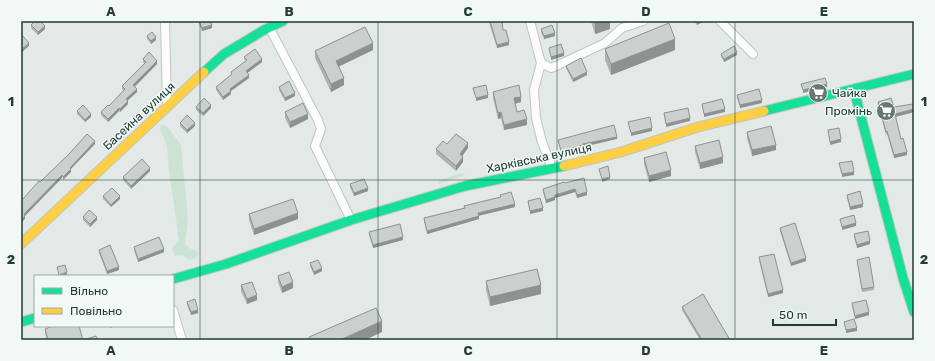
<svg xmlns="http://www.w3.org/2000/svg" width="935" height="361" viewBox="0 0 935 361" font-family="Rubik,sans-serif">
  <rect width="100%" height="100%" fill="#e3e9e6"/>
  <!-- green -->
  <path fill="#cce2d4" d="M 161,125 L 167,126 L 181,145 L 188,220 L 185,244 L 189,248 L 197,251 L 198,254 L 196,258 L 190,260 L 182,255 L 175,256 L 172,248 L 179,240 L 169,171 L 167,146 L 160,129 Z
    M 462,173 L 465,175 L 438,184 L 440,180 Z"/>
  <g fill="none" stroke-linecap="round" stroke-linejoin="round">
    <!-- street casing -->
    <g stroke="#c0c6c3" stroke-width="10">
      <path id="street" d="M 165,21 L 167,106
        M 530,21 L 541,63 L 534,90 L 536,118 L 542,142 L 552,168
        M 720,21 L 753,54
        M 269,27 L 318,120 L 321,129 L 315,146 L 351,220
        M 541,63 L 551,68 L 556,66 L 605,43 L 622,28 L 643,21
        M 173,310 L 182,340"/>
    </g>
    <!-- fast casing -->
    <g stroke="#bfc6c4" stroke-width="11">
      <path id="fast" d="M 204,72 L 224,54 L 264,30 L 283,21
        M 854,90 L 903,278 L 914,312
        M 764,111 L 914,74
        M 173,279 L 226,264 L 351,220 L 465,186 L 564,166
        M 21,322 L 35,318"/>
    </g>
    <!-- slow casing -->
    <g stroke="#bfc6c4" stroke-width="11">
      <path id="slow" d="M 564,166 L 621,152 L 698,127 L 764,111
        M 21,244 L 204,72"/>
    </g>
    <!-- street -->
    <use href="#street" stroke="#fbfcfb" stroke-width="8"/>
    <!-- fast -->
    <use href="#fast" stroke="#16e098" stroke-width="9"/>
    <!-- slow -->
    <use href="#slow" stroke="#ffcf43" stroke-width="9"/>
  </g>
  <!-- wall -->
  <path fill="#aeb3b1" d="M 198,21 L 210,21 L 212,28 L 202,31 Z
    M 489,21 L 502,21 L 503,30 L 509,45 L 497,48 L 490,26 Z
    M 591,21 L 610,21 L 610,29 L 595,34 Z
    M 694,21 L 704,21 L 697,25 Z
    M 31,25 L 45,29 L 38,35 L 31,28 Z
    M 541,29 L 555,36 L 544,39 L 541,32 Z
    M 147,36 L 156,40 L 151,44 L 147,39 Z
    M 605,49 L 675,50 L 611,75 L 605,60 Z
    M 373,50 L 338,66 L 344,85 L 331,92 L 315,58 L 315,51 Z
    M 721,54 L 737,55 L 724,62 L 721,56 Z
    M 244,57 L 262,62 L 247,73 L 249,78 L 231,91 L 231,94 L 223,100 L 216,90 L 216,87 L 231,75 L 231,72 L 246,61 L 244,59 Z
    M 143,59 L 157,64 L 135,87 L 137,92 L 127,101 L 128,104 L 120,112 L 119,111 L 108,122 L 101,115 L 101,112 L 109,106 L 124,91 L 122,89 L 122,86 L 145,64 L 143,62 Z
    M 566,66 L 587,75 L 573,82 L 566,68 Z
    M 279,87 L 295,96 L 285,101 L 279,90 Z
    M 493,92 L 521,102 L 515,104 L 517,112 L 527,125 L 504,130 L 501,118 L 498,119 L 493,98 Z
    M 737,95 L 762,103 L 740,108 L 737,98 Z
    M 878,102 L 894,107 L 914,112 L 895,117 L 901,139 L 907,155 L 894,158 L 887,134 L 886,135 L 878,105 Z
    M 196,107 L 211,108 L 203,116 L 196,110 Z
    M 77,111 L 91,117 L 85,122 L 77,114 Z
    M 285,112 L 308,119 L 290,128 L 285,118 Z
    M 180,123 L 195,126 L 187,133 L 180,126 Z
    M 747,132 L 776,150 L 752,156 L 747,138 Z
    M 447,144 L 468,148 L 462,156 L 463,162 L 456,171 L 436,154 L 436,149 Z
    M 695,146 L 723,163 L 700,169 L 695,152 Z
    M 644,158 L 671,176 L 649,182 L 644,164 Z
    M 150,171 L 131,189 L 123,180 L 123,177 Z
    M 565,183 L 587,195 L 577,198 L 575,192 L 555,198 L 555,200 L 546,203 L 543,192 L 543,189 Z
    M 350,184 L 368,191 L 354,196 L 350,187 Z
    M 500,195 L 515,207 L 479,215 L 479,219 L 427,234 L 424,221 L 424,218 L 464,208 L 464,206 L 500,197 Z
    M 847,195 L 863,207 L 850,210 L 847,198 Z
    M 103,196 L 120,199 L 111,207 L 103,199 Z
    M 249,214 L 298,219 L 254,235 L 249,220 Z
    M 83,217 L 97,220 L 90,227 L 83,220 Z
    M 780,228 L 806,261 L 791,266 L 780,231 Z
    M 369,232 L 403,240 L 373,248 L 369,235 Z
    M 854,234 L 870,244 L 857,248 L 854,237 Z
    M 134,247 L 164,252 L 138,262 L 134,250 Z
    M 99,250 L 119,270 L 107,274 L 99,253 Z
    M 759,257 L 783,293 L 768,297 L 759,260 Z
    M 857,260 L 874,287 L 874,290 L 862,292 Z
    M 310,263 L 322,271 L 314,275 L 310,266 Z
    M 278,276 L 293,288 L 282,293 L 278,282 Z
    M 486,281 L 541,294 L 490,306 L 486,290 Z
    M 241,285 L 257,300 L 247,304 L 241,291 Z
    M 187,302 L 198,313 L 191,315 L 187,305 Z
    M 852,303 L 869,315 L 855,319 L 852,306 Z
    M 682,307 L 730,340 L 700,340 L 682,310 Z
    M 45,329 L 83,340 L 47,340 L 45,333 Z"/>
  <!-- shaded-wall -->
  <path fill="#8d9290" d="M 595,21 L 610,21 L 610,29 L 595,34 Z
    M 700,21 L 704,21 L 697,25 L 697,23 Z
    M 212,25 L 212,28 L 202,31 L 202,28 Z
    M 45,26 L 45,29 L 38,35 L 38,32 Z
    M 555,33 L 555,36 L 544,39 L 544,36 Z
    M 156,37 L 156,40 L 151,44 L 151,41 Z
    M 675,39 L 675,50 L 611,75 L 611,64 Z
    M 509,42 L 509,45 L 497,48 L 497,45 Z
    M 29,43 L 29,46 L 21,53 L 21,50 Z
    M 373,43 L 373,50 L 336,68 L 336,61 Z
    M 737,52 L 737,55 L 724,62 L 724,59 Z
    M 564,53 L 564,56 L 551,60 L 551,57 Z
    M 262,59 L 262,62 L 246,74 L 246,71 Z
    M 157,61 L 157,64 L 133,88 L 133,85 Z
    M 587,72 L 587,75 L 573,82 L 573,79 Z
    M 249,75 L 249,78 L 231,91 L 231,94 L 223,100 L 223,97 L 230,89 Z
    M 344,78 L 344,85 L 331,92 L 331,84 Z
    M 827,84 L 827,87 L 803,93 L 803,90 Z
    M 137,89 L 137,92 L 126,102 L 126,99 Z
    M 295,93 L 295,96 L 285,101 L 285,98 Z
    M 488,95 L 488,98 L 476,101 L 476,98 Z
    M 521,97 L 521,102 L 514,104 L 514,98 Z
    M 762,100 L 762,103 L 740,108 L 740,105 Z
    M 128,101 L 128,104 L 120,112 L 120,109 Z
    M 211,105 L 211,108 L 203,116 L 203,113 Z
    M 119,108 L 119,111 L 108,122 L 108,119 Z
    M 725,109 L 725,112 L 704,117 L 704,114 Z
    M 914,109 L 914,112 L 895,117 L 895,114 Z
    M 501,112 L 501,118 L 498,119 L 498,113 Z
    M 91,114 L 91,117 L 85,122 L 85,120 Z
    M 308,114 L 308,119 L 290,128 L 290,122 Z
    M 690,118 L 690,121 L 666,127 L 666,124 Z
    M 527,119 L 527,125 L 504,130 L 504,125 Z
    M 195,123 L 195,126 L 187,133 L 187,130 Z
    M 652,128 L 652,131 L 631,136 L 631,133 Z
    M 617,137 L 617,139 L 583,147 L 583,148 L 561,154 L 561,151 L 583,144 Z
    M 841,139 L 841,142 L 830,145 L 830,142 Z
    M 95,141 L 95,144 L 70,170 L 70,168 Z
    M 468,143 L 468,148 L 460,159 L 460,154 Z
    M 776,145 L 776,150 L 752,156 L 752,150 Z
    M 907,152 L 907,155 L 894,158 L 894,155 Z
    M 463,157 L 463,162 L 456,171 L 456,166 Z
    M 723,157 L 723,163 L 700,169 L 700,163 Z
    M 150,168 L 150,171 L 131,189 L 131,186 Z
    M 71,169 L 71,172 L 63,180 L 63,177 Z
    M 671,170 L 671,176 L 649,182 L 649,176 Z
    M 854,172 L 854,175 L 842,177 L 842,174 Z
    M 62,175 L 62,178 L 24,217 L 24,214 Z
    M 610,177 L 610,179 L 602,182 L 602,179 Z
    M 368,188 L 368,191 L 354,196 L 354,193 Z
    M 575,189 L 575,192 L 555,198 L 555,200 L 546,203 L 546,200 L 555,195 Z
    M 587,192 L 587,195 L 577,198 L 577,195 Z
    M 120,196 L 120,199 L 111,207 L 111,205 Z
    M 515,204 L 515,207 L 478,216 L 478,213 Z
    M 863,204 L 863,207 L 850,210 L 850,207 Z
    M 543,208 L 543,211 L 530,214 L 530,211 Z
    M 298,213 L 298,219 L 254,235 L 254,229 Z
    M 25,216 L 25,219 L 21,223 L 21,220 Z
    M 479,216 L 479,219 L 427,234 L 427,231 Z
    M 97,217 L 97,220 L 90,227 L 90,224 Z
    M 856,223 L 856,226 L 842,230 L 842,227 Z
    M 403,237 L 403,240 L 373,248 L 373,245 Z
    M 870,241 L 870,244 L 857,248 L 857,245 Z
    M 164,249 L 164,252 L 138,262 L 138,259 Z
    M 806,258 L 806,261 L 791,266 L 791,263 Z
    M 119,267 L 119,270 L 107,274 L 107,271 Z
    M 322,268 L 322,271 L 314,275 L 314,272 Z
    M 67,272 L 67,275 L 59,276 L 59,275 Z
    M 293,282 L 293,288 L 282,293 L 282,287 Z
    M 541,285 L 541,294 L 490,306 L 490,297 Z
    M 783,290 L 783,293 L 768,297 L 768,294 Z
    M 257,295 L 257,300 L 247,304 L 247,299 Z
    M 198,310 L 198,313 L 191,315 L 191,312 Z
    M 869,312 L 869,315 L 855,319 L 855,316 Z
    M 382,321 L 382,332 L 365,340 L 340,340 Z
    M 110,326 L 116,326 L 110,328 Z
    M 857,328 L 857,331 L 846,333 L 846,330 Z"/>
  <!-- building -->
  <path fill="#cad0ce" stroke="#8d9290" d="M 35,21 L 40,21 L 45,26 L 38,32 L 31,25 Z
    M 199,21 L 210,21 L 212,25 L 202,28 Z
    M 490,21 L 502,21 L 503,30 L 506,30 L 509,42 L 497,45 Z
    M 669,23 L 675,39 L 611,64 L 605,49 Z
    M 552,25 L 555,33 L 544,36 L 541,29 Z
    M 365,27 L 373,43 L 336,61 L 344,78 L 331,84 L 315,51 Z
    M 152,32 L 156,37 L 151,41 L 147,36 Z
    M 21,34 L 29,43 L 21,50 Z
    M 561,44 L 564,53 L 551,57 L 549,48 Z
    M 734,46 L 737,52 L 724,59 L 721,54 Z
    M 255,49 L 262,59 L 246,71 L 249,75 L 230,89 L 231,91 L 223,97 L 216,87 L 232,74 L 231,72 L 247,60 L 244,57 Z
    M 149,52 L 157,61 L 133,85 L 137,89 L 126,99 L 128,101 L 120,109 L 119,108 L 108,119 L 101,112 L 108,105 L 109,106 L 125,89 L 122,86 L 146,62 L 143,59 Z
    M 581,58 L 587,72 L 573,79 L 566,66 Z
    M 825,78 L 827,84 L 803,90 L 801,84 Z
    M 289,81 L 295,93 L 285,98 L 279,87 Z
    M 486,85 L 488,95 L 476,98 L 473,88 Z
    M 519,85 L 521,97 L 514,98 L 517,112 L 524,110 L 527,119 L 504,125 L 501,112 L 498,113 L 493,92 Z
    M 759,89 L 762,100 L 740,105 L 737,95 Z
    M 204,98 L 211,105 L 203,113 L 196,107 Z
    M 891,98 L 894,107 L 913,104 L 914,109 L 895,114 L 901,139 L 903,138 L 907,152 L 894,155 L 887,131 L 886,132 L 878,102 Z
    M 722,99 L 725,109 L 704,114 L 702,104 Z
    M 303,103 L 308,114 L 290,122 L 285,112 Z
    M 83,105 L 91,114 L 85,120 L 77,111 Z
    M 688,108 L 690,118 L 666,124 L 664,113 Z
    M 187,115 L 195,123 L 187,130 L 180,123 Z
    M 650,117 L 652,128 L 631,133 L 628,122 Z
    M 614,125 L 617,137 L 583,144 L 583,145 L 561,151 L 558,140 Z
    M 771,126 L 776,145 L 752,150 L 747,132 Z
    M 839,128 L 841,139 L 830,142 L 828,130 Z
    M 87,134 L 95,141 L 70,168 L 71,169 L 63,177 L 62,175 L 24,214 L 25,216 L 21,220 L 21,201 L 39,181 L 40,182 L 70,153 Z
    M 456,134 L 468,143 L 460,154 L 463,157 L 456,166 L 436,149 L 443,141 L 447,144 Z
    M 719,140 L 723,157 L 700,163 L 695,146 Z
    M 666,152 L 671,170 L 649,176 L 644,158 Z
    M 142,159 L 150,168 L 131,186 L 123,177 Z
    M 852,161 L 854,172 L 842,174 L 839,163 Z
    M 608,166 L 610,177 L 602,179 L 599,169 Z
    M 584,178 L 587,192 L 577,195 L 575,189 L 555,195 L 555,197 L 546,200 L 543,189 L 564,182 L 565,183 Z
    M 364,179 L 368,188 L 354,193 L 350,184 Z
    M 112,188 L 120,196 L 111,205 L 103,196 Z
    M 860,191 L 863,204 L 850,207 L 847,195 Z
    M 511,192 L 515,204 L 478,213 L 479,216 L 427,231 L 424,218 L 465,208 L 464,206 L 476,203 L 501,197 L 500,195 Z
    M 540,198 L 543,208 L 530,211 L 528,201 Z
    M 293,199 L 298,213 L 254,229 L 249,214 Z
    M 89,210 L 97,217 L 90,224 L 83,217 Z
    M 854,215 L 856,223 L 842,227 L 840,219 Z
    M 795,223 L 806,258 L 791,263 L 780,228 Z
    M 400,224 L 403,237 L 373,245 L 369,232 Z
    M 868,231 L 870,241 L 857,245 L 854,234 Z
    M 159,237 L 164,249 L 138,259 L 134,247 Z
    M 110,245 L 119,267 L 107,271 L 99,250 Z
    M 774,254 L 783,290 L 768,294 L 759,257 Z
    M 869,257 L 874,287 L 862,289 L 857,260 Z
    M 318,260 L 322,268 L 314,272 L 310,263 Z
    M 65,265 L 67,272 L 59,275 L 57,267 Z
    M 537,269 L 541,285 L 490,297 L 486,281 Z
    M 289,272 L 293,282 L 282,287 L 278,276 Z
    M 252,282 L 257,295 L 247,299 L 241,285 Z
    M 703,294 L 730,340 L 702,340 L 682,307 Z
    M 195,299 L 198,310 L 191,312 L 187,302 Z
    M 866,300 L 869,312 L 855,316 L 852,303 Z
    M 376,308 L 382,321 L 340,340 L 310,340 L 309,337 Z
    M 854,319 L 857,328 L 846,330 L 844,322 Z
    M 53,326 L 79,326 L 83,340 L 48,340 L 45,329 Z
    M 96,336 L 98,340 L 83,340 Z"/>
  <!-- grid -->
  <path fill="none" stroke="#223b36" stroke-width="1" stroke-opacity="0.55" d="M 200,21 L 200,340M 378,21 L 378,340M 557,21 L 557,340M 735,21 L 735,340M 21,180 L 914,180"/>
  <!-- icons -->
  <defs>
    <g id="supermarket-disc" transform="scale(1)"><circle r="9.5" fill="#667874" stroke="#f1f8f5"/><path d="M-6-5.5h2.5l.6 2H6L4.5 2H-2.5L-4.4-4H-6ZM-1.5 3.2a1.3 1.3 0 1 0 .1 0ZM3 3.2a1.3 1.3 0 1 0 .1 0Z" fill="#fff"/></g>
  </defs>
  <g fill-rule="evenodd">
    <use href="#supermarket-disc" x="818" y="93"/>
    <use href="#supermarket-disc" x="886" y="111"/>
  </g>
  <g text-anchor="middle" stroke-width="3" stroke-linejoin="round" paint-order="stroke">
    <!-- poi labels -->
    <g font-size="12" fill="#223b36" stroke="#f1f8f5" text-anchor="start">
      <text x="832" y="97">Чайка</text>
      <text x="872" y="115" text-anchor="end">Промінь</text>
    </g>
    <!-- street labels -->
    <g font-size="12" fill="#223b36" stroke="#f1f8f5">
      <text transform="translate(139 116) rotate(-43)" y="4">Басейна вулиця</text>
      <text transform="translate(539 158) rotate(-12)" y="4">Харківська вулиця</text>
    </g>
  </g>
  <!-- border -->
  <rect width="935" height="361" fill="none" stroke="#f1f8f5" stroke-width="44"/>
  <!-- legend -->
  <rect x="34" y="275" width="140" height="52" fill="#f1f8f5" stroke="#9eaca9"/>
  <rect x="42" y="288" width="20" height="6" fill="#16e098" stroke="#9eaca9"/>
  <text x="70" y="295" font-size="12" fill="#223b36">Вільно</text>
  <rect x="42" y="308" width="20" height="6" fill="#ffcf43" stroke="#9eaca9"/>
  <text x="70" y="315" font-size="12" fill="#223b36">Повільно</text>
  <!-- scale -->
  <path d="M773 319v6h63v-6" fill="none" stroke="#223b36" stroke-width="2"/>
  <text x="779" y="319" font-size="12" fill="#223b36" stroke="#f1f8f5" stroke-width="3" paint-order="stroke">50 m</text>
  <rect x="22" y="22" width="891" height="317" fill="none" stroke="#223b36" stroke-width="1.5"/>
  <g font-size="13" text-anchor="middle" font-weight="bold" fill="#223b36">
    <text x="111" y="16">A</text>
    <text x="289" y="16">B</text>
    <text x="468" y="16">C</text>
    <text x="646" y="16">D</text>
    <text x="824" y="16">E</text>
    <text x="11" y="106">1</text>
    <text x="924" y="106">1</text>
    <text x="11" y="264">2</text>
    <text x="924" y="264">2</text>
    <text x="111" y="355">A</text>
    <text x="289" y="355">B</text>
    <text x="468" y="355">C</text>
    <text x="646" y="355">D</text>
    <text x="824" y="355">E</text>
  </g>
</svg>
